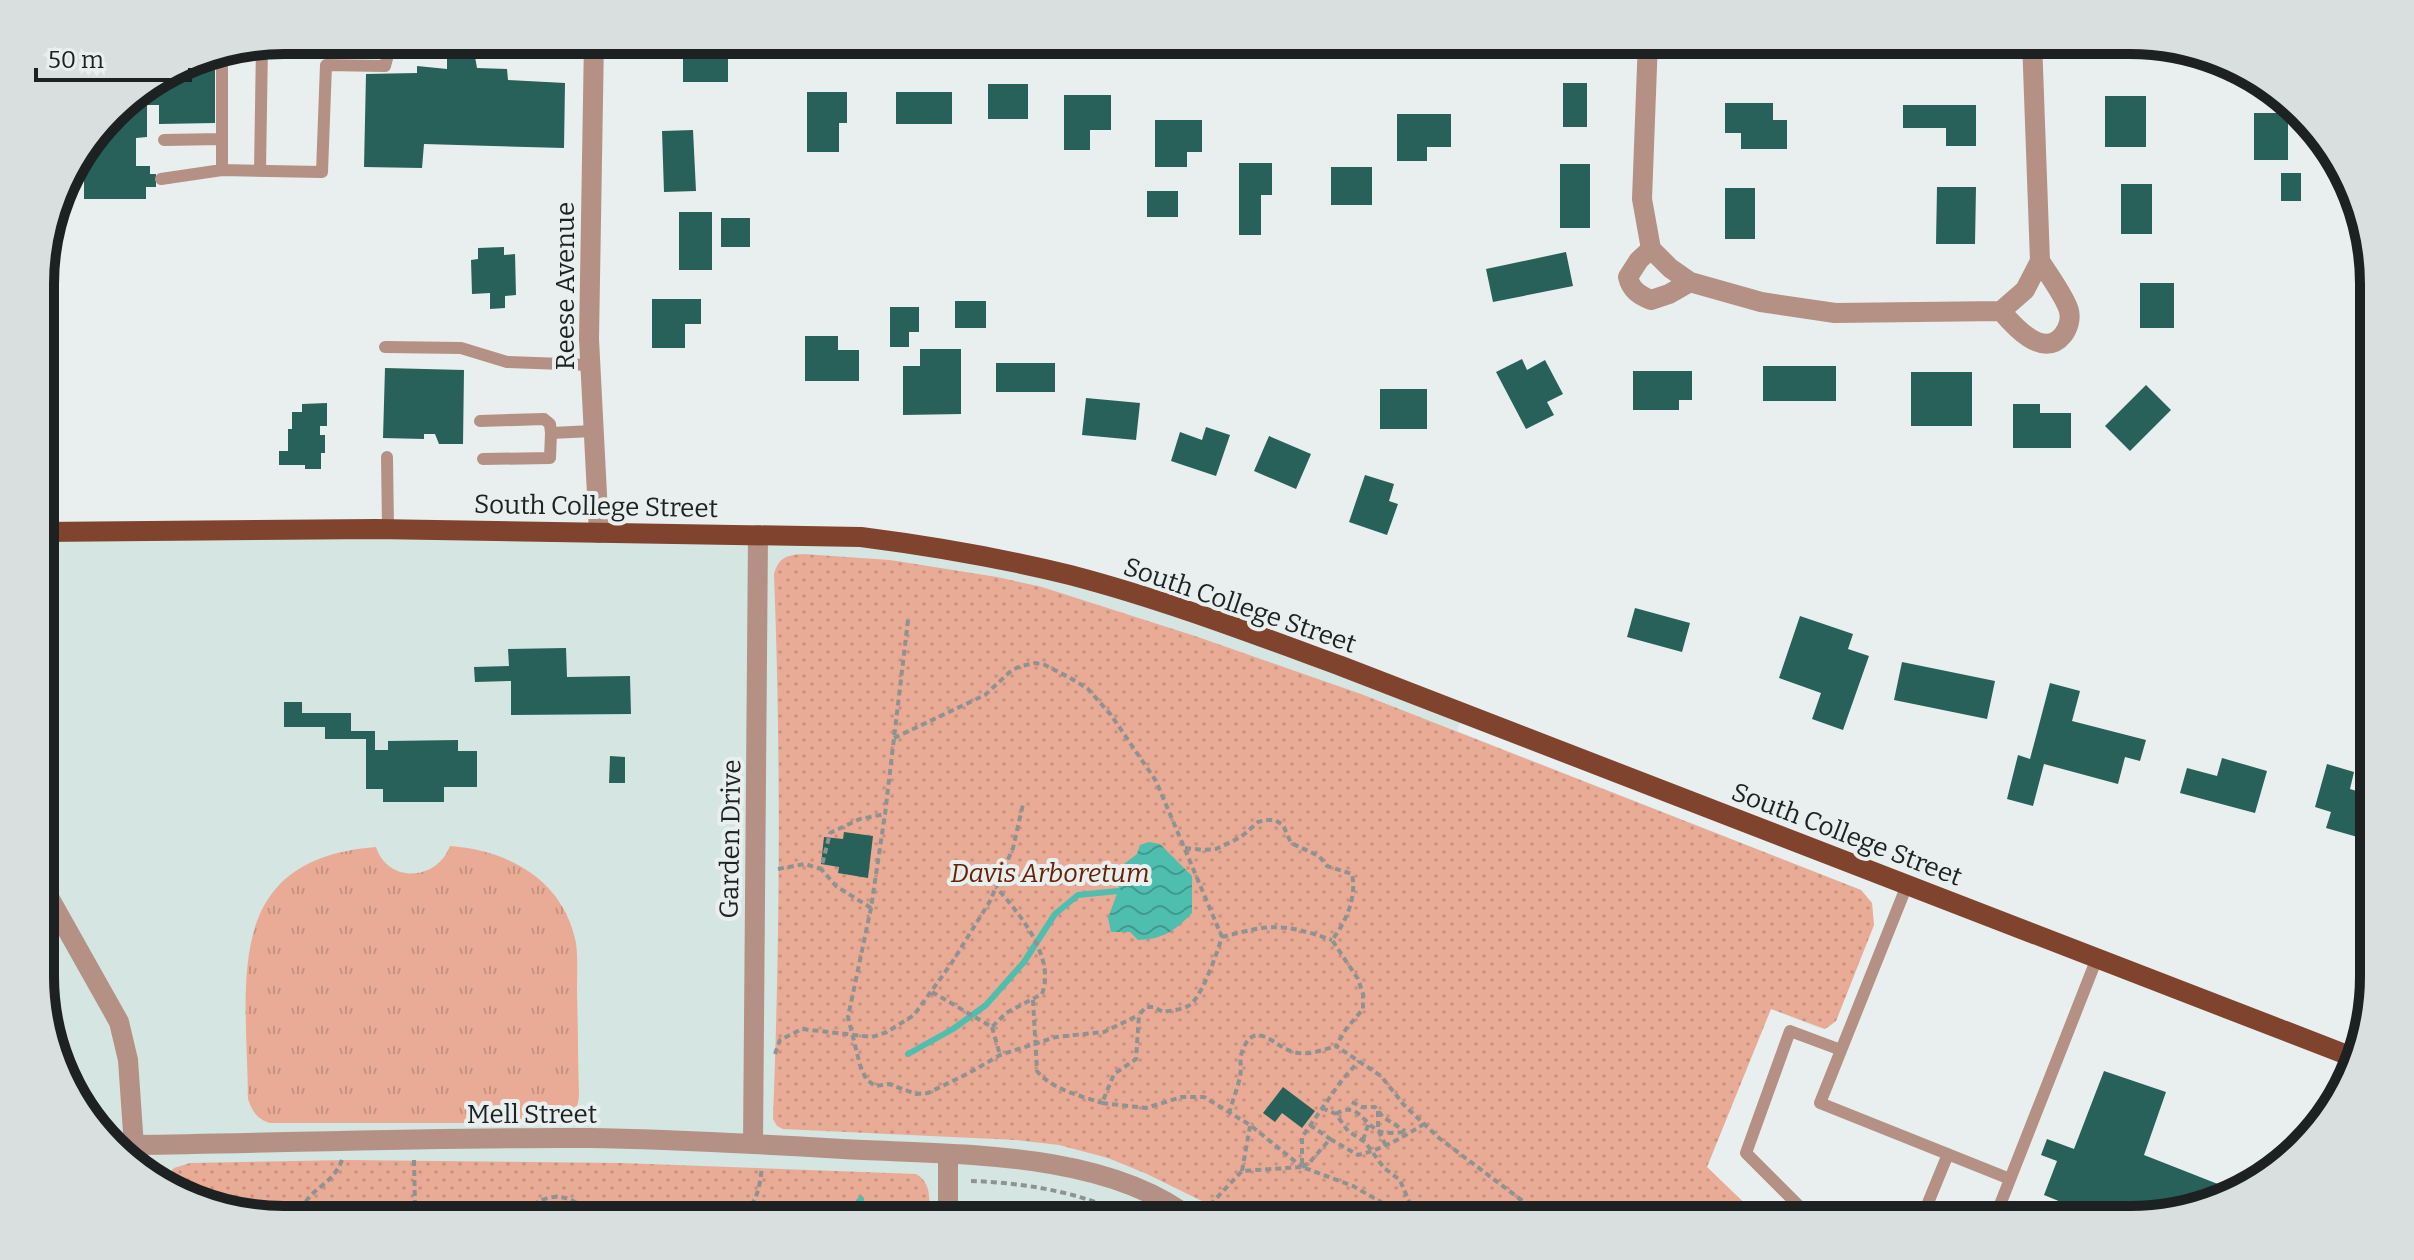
<svg xmlns="http://www.w3.org/2000/svg" width="2414" height="1260" viewBox="0 0 2414 1260" font-family="Bitter,serif">
  <defs>
    <pattern id="grass-tufts" width="24" height="20" patternUnits="userSpaceOnUse" patternTransform="scale(2)"><rect width="24" height="20" fill="#e9ab95"/><path d="M3 7l-1-3M5 7V3M7 7l1-3M15 17l-1-3M17 17v-4M19 17l1-3" fill="none" stroke="#c79380"/></pattern>
    <pattern id="park-dots" width="8" height="8" patternUnits="userSpaceOnUse" patternTransform="scale(2)"><rect width="8" height="8" fill="#e9ab95"/><path d="M2 2h.1M6 6h.1" fill="none" stroke="#c79380" stroke-width="1.8" stroke-linecap="round"/></pattern>
    <pattern id="water-waves" width="16" height="10" patternUnits="userSpaceOnUse" patternTransform="scale(2)"><rect width="16" height="10" fill="#4ebeaf"/><path d="M0 5q4-4 8 0t8 0" fill="none" stroke="#409a8e"/></pattern>
  </defs>
  <rect width="100%" height="100%" fill="#e8efee"/>
  <!-- built -->
  <path fill="#d5e5e2" d="M 41,534 L 861,537 L 1070,575 L 1463,713 L 1457,731 L 1861,890 L 1872,903 L 1874,925 L 1836,1021 L 1832,1025 L 1825,1029 L 1819,1028 L 1771,1009 L 1707,1167 L 1762,1220 L 284,1220 L 176,1195 L 90,1124 L 42,1008 Z"/>
  <!-- grass -->
  <path fill="url(#grass-tufts)" d="M 450,846 C 508,850 564,880 576,943 C 578,958 577,976 577,992 C 578,1026 578,1061 579,1096 C 578,1110 571,1118 558,1123 L 270,1123 C 257,1119 252,1111 248,1099 C 247,983 220,859 376,847 C 388,884 437,881 450,846 Z"/>
  <!-- park -->
  <path fill="url(#park-dots)" d="M 803,554 L 890,560 L 997,577 L 1042,587 L 1198,637 L 1361,694 L 1861,890 L 1872,903 L 1874,925 L 1836,1021 L 1825,1029 L 1771,1009 L 1707,1167 L 1762,1220 L 1223,1220 L 1210,1205 L 1147,1174 L 1108,1158 L 1059,1145 L 1016,1140 L 783,1129 L 777,1126 L 773,1119 C 780,937 781,755 774,574 C 779,557 787,555 803,554 Z
    M 347,1160 L 621,1163 L 916,1174 C 933,1183 929,1203 929,1220 L 284,1220 L 176,1195 L 161,1183 L 174,1168 L 190,1163 Z"/>
  <!-- water -->
  <path fill="url(#water-waves)" d="M 1149,842 L 1160,844 L 1192,876 L 1192,913 C 1175,931 1163,939 1138,940 L 1130,932 L 1111,932 L 1108,918 L 1118,891 L 1124,864 L 1137,854 L 1140,845 Z"/>
  <g fill="none" stroke-linecap="round" stroke-linejoin="round">
    <!-- stream -->
    <path stroke="#4ebeaf" stroke-width="6" d="M 908,1054 L 953,1029 L 986,1005 L 1024,962 L 1055,914 L 1078,895 L 1118,891
      M 844,1220 L 861,1199"/>
  </g>
  <!-- building -->
  <path fill="#276159" d="M 447,51 L 474,51 L 477,68 L 507,69 L 508,80 L 565,83 L 564,148 L 424,144 L 422,168 L 364,167 L 366,74 L 417,73 L 417,66 L 447,69 Z
    M 683,52 L 728,52 L 728,82 L 683,82 Z
    M 187,61 L 215,61 L 215,123 L 159,124 L 159,105 L 147,105 L 147,137 L 136,138 L 136,166 L 150,166 L 150,174 L 156,174 L 156,187 L 146,187 L 146,199 L 84,199 L 84,152 L 123,101 Z
    M 1563,83 L 1587,83 L 1587,127 L 1563,127 Z
    M 988,84 L 1028,84 L 1028,119 L 988,119 Z
    M 807,92 L 847,92 L 847,123 L 839,123 L 839,152 L 807,152 Z
    M 896,92 L 952,92 L 952,124 L 896,124 Z
    M 1064,95 L 1111,95 L 1111,130 L 1090,130 L 1090,150 L 1064,150 Z
    M 2105,96 L 2146,96 L 2146,147 L 2105,147 Z
    M 1725,103 L 1773,103 L 1773,120 L 1787,120 L 1787,149 L 1741,149 L 1741,133 L 1725,133 Z
    M 1903,105 L 1976,105 L 1976,146 L 1946,146 L 1946,128 L 1903,128 Z
    M 2254,113 L 2288,113 L 2288,160 L 2254,160 Z
    M 1397,114 L 1451,114 L 1451,147 L 1427,147 L 1427,161 L 1397,161 Z
    M 1155,120 L 1202,120 L 1202,152 L 1187,152 L 1187,167 L 1155,167 Z
    M 693,130 L 696,191 L 664,192 L 662,131 Z
    M 1239,163 L 1272,163 L 1272,195 L 1261,195 L 1261,235 L 1239,235 Z
    M 1560,164 L 1590,164 L 1590,228 L 1560,228 Z
    M 1331,167 L 1372,167 L 1372,205 L 1331,205 Z
    M 2281,173 L 2301,173 L 2301,201 L 2281,201 Z
    M 2121,184 L 2152,184 L 2152,234 L 2121,234 Z
    M 1937,187 L 1976,187 L 1975,244 L 1936,244 Z
    M 1725,188 L 1755,188 L 1755,239 L 1725,239 Z
    M 1147,191 L 1178,191 L 1178,217 L 1147,217 Z
    M 679,212 L 712,212 L 712,270 L 679,270 Z
    M 721,218 L 750,218 L 750,247 L 721,247 Z
    M 504,247 L 504,255 L 515,254 L 516,295 L 505,296 L 505,308 L 490,309 L 490,293 L 472,294 L 471,260 L 478,259 L 478,248 Z
    M 1566,252 L 1573,286 L 1493,302 L 1486,269 Z
    M 2140,283 L 2174,283 L 2174,328 L 2140,328 Z
    M 652,299 L 701,299 L 701,324 L 685,324 L 685,348 L 652,348 Z
    M 955,301 L 986,301 L 986,328 L 955,328 Z
    M 890,307 L 919,307 L 919,332 L 909,332 L 909,347 L 890,347 Z
    M 805,336 L 838,336 L 838,350 L 859,350 L 859,381 L 805,381 Z
    M 920,349 L 961,349 L 961,414 L 903,415 L 903,366 L 920,366 Z
    M 1522,359 L 1527,370 L 1545,360 L 1563,394 L 1547,402 L 1554,415 L 1526,429 L 1496,372 Z
    M 996,363 L 1055,363 L 1055,392 L 996,392 Z
    M 1763,366 L 1836,366 L 1836,401 L 1763,401 Z
    M 385,368 L 464,370 L 463,444 L 439,444 L 435,434 L 424,434 L 424,439 L 383,438 Z
    M 1633,371 L 1692,371 L 1692,400 L 1679,400 L 1679,410 L 1633,410 Z
    M 1911,372 L 1972,372 L 1972,426 L 1911,426 Z
    M 2146,385 L 2171,410 L 2130,451 L 2105,426 Z
    M 1380,389 L 1427,389 L 1427,429 L 1380,429 Z
    M 1086,398 L 1140,403 L 1136,440 L 1082,435 Z
    M 327,403 L 327,426 L 320,426 L 320,435 L 325,435 L 325,453 L 321,453 L 321,469 L 305,469 L 305,465 L 279,465 L 279,451 L 288,451 L 288,429 L 292,429 L 292,412 L 302,412 L 302,404 Z
    M 2013,404 L 2040,404 L 2040,413 L 2071,413 L 2071,448 L 2013,448 Z
    M 1206,427 L 1230,435 L 1216,476 L 1171,461 L 1180,432 L 1202,440 Z
    M 1269,436 L 1311,454 L 1296,489 L 1254,471 Z
    M 1365,475 L 1394,484 L 1389,501 L 1398,504 L 1387,535 L 1349,522 Z
    M 1635,608 L 1690,623 L 1682,652 L 1627,637 Z
    M 1800,616 L 1853,634 L 1848,649 L 1869,656 L 1843,730 L 1812,719 L 1821,693 L 1779,678 Z
    M 566,648 L 567,677 L 630,676 L 631,714 L 511,715 L 511,681 L 475,682 L 474,667 L 509,666 L 508,649 Z
    M 1902,662 L 1995,681 L 1987,719 L 1894,700 Z
    M 2050,683 L 2080,691 L 2072,721 L 2146,740 L 2140,761 L 2125,757 L 2118,784 L 2044,764 L 2033,806 L 2007,799 L 2018,755 L 2030,759 Z
    M 284,702 L 302,702 L 302,713 L 351,713 L 351,731 L 375,731 L 375,750 L 388,750 L 388,741 L 458,740 L 458,751 L 477,751 L 477,787 L 444,787 L 444,802 L 383,802 L 383,789 L 366,789 L 366,739 L 325,739 L 325,727 L 284,727 Z
    M 610,756 L 625,757 L 625,783 L 609,783 Z
    M 2222,758 L 2267,771 L 2255,813 L 2180,793 L 2187,768 L 2217,776 Z
    M 2327,764 L 2354,772 L 2350,789 L 2373,796 L 2374,828 L 2364,825 L 2361,838 L 2326,828 L 2331,812 L 2315,807 Z
    M 844,832 L 873,836 L 868,878 L 838,873 L 839,867 L 821,864 L 824,837 L 843,839 Z
    M 2104,1071 L 2166,1092 L 2144,1155 L 2228,1188 L 2226,1192 L 2145,1219 L 2105,1220 L 2044,1195 L 2057,1161 L 2041,1155 L 2047,1139 L 2074,1149 Z
    M 1283,1087 L 1315,1111 L 1302,1128 L 1282,1113 L 1275,1122 L 1263,1113 Z"/>
  <g fill="none" stroke-linecap="round" stroke-linejoin="round">
    <!-- path -->
    <path stroke="#8e9392" stroke-width="4" stroke-dasharray="6 4" stroke-linecap="butt" d="M 908,620 L 885,814 L 871,908 L 848,1017 L 860,1065 L 866,1079 L 875,1086 L 889,1084 L 916,1094 L 928,1093 L 967,1074 L 1000,1055 L 1056,1037 L 1104,1032 L 1139,1015
      M 894,738 L 985,695 L 1012,670 L 1021,666 L 1035,663 L 1045,665 L 1072,679 L 1088,689 L 1111,715 L 1156,781 L 1222,937 C 1217,953 1204,990 1193,1002 C 1186,1010 1173,1010 1163,1012 L 1154,1007 L 1146,1007 L 1139,1015 L 1136,1059 L 1114,1074 L 1102,1103 L 1146,1108 L 1182,1097 L 1204,1097 L 1250,1125 L 1302,1167
      M 1185,848 L 1203,850 L 1216,849 L 1241,837 L 1258,822 L 1266,820 L 1275,820 L 1283,825 L 1291,843 L 1319,856 L 1327,866 L 1352,874 C 1357,897 1346,922 1332,940 L 1358,979 L 1363,994 L 1363,1009 L 1346,1029 L 1336,1046 L 1381,1076 L 1404,1105 L 1439,1138 L 1524,1202 L 1537,1220
      M 778,869 L 805,864 L 821,869
      M 871,908 L 836,886 L 821,869 L 830,833 L 860,819 L 885,814
      M 1222,937 C 1271,924 1283,923 1332,940
      M 932,992 L 992,1027 L 1006,1013 L 1042,994 C 1056,957 1019,913 996,887
      M 1033,1000 L 1037,1071 C 1051,1089 1081,1096 1102,1103
      M 992,1027 L 1000,1055
      M 775,1054 L 780,1040 L 802,1029 L 872,1037 L 887,1032 L 914,1015 L 951,964 L 990,901 L 1013,848 L 1023,804
      M 1352,1102 L 1362,1107 L 1375,1107 L 1383,1117 L 1405,1131
      M 1322,1108 L 1336,1114 L 1348,1131 L 1365,1142 L 1384,1168 L 1400,1180 L 1412,1209 L 1411,1218
      M 1378,1111 L 1378,1130 L 1386,1146
      M 1229,1114 C 1232,1102 1237,1090 1240,1077 C 1242,1069 1239,1060 1242,1052 C 1254,1017 1275,1047 1293,1052 C 1307,1056 1323,1050 1336,1046
      M 1336,1114 C 1358,1100 1363,1125 1381,1132 C 1388,1134 1400,1132 1407,1132
      M 1310,1125 L 1330,1139
      M 1363,1140 L 1369,1122
      M 414,1160 L 415,1205
      M 1302,1164 L 1302,1137 L 1342,1080 L 1359,1061
      M 1302,1167 L 1310,1162 L 1330,1139 L 1358,1155 C 1383,1149 1403,1137 1424,1124
      M 1242,1171 L 1250,1126
      M 971,1181 C 1009,1182 1053,1188 1089,1200 C 1105,1205 1120,1213 1136,1220
      M 533,1205 C 557,1189 578,1198 593,1220
      M 1210,1205 L 1242,1171 L 1302,1167 L 1353,1186 L 1412,1220
      M 298,1220 C 306,1186 331,1189 342,1160
      M 316,1220 L 368,1205 L 418,1215 L 446,1211 L 463,1215 L 481,1214 L 511,1203 L 587,1210
      M 490,1220 L 499,1210
      M 738,1220 C 757,1202 759,1192 762,1167"/>
    <!-- service -->
    <path stroke="#b49184" stroke-width="12" d="M 222,52 L 222,170
      M 164,140 L 221,139
      M 260,171 L 262,44
      M 66,175 L 67,174
      M 161,179 L 222,170 L 322,172 L 326,65 L 385,66 L 392,40
      M 385,347 L 461,348 L 507,362 L 590,365
      M 480,421 L 544,419 L 550,424 L 551,433 L 593,431
      M 387,457 L 388,529
      M 483,459 L 550,458 L 551,433
      M 1907,885 L 1820,1103 L 2010,1179
      M 1813,1220 L 1746,1153 L 1790,1031 L 1841,1050
      M 1921,1220 L 1948,1154
      M 1994,1220 L 2097,958"/>
    <!-- minor -->
    <path stroke="#b49184" stroke-width="20" d="M 594,40 L 589,339 L 599,533
      M 1648,40 L 1642,199 L 1651,249 L 1670,268 L 1690,282 L 1761,302 L 1835,313 L 2001,311 L 2025,290 L 2040,261 L 2032,40
      M 1850,40 L 2032,45 L 2148,44
      M 1651,249 L 1639,260 L 1628,277 C 1631,290 1639,295 1651,300 L 1669,294 L 1690,282
      M 2001,311 C 2013,325 2043,360 2063,335 C 2068,329 2071,319 2069,311 C 2066,298 2048,274 2040,261
      M 753,1144 L 758,535
      M 948,1220 L 948,1155"/>
    <!-- tertiary -->
    <path stroke="#b49184" stroke-width="20" d="M 42,885 L 119,1022 L 128,1060 L 135,1161
      M 134,1145 C 285,1143 437,1137 588,1138 C 673,1139 758,1144 843,1149 C 951,1155 1105,1149 1193,1220"/>
    <!-- primary -->
    <path stroke="#7f432e" stroke-width="20" d="M 41,532 L 376,529 L 861,537 C 931,546 1001,558 1070,575 C 1162,599 1251,633 1341,666 L 2355,1058"/>
  </g>
  <g text-anchor="middle" stroke-width="8" stroke-linejoin="round" paint-order="stroke">
    <!-- street labels -->
    <g font-size="26" fill="#1e2121" stroke="#e8efee">
      <text transform="translate(565 286) rotate(-90)" y="9">Reese Avenue</text>
      <text transform="translate(596 506) rotate(1)" y="9">South College Street</text>
      <text transform="translate(1240 605) rotate(19)" y="9">South College Street</text>
      <text transform="translate(1847 834) rotate(21)" y="9">South College Street</text>
      <text transform="translate(730 839) rotate(-89)" y="9">Garden Drive</text>
      <text x="532" y="1123">Mell Street</text>
    </g>
    <!-- park labels -->
    <g font-size="26" font-style="italic" fill="#672102" stroke="#e8efee">
      <text x="1050" y="882">Davis Arboretum</text>
    </g>
  </g>
  <!-- crop -->
  <path d="M0 0H2414V1260H0ZM284 54H2130A230 230 0 0 1 2360 284V976A230 230 0 0 1 2130 1206H284A230 230 0 0 1 54 976V284A230 230 0 0 1 284 54Z" fill="#d8dfde" fill-rule="evenodd"/>
  <path fill="none" stroke="#1e2121" stroke-width="10" d="M284 54H2130A230 230 0 0 1 2360 284V976A230 230 0 0 1 2130 1206H284A230 230 0 0 1 54 976V284A230 230 0 0 1 284 54Z"/>
  <!-- scale -->
  <path d="M36 68v12h154v-12" fill="none" stroke="#1e2121" stroke-width="4"/>
  <text x="48" y="68" font-size="24" fill="#1e2121" stroke="#e8efee" stroke-width="6" paint-order="stroke">50 m</text>
</svg>
